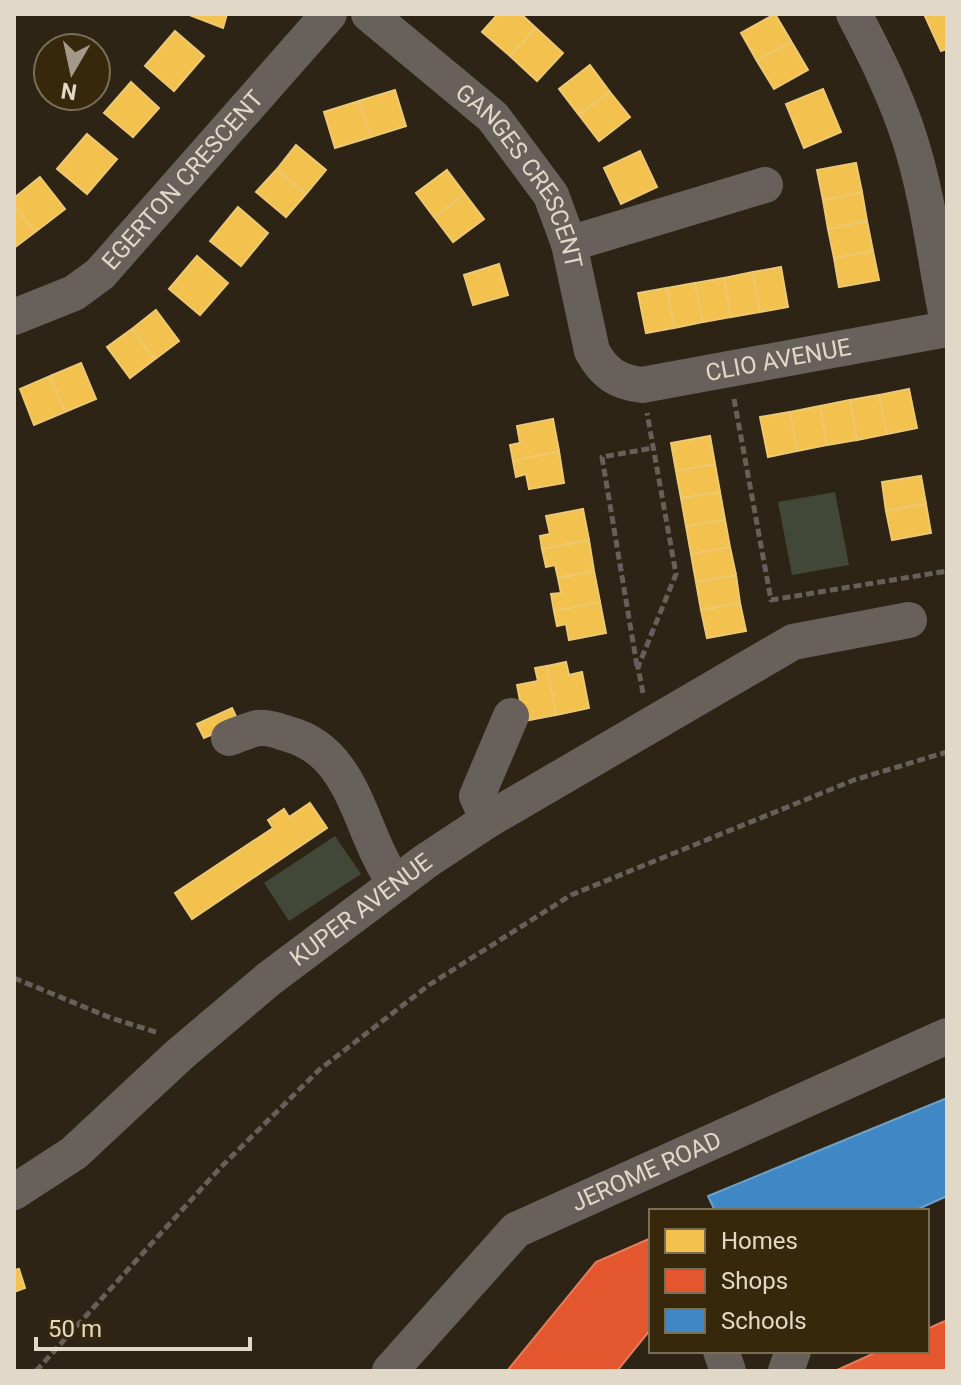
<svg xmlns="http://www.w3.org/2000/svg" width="961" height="1385" viewBox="0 0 961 1385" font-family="Roboto,sans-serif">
  <rect width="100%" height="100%" fill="#2d2415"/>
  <!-- green -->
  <path fill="#414838" d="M 835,492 L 849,565 L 792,575 L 778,502 Z
    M 335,836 L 361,874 L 289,921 L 264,883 Z"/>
  <!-- homes -->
  <path fill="#f2c14e" stroke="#edc873" stroke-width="2" d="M 187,14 L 227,14 L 223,28 Z
    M 498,14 L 521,14 L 536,28 L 510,56 L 482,32 Z
    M 775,14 L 791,41 L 757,61 L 741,33 Z
    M 924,14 L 947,14 L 947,49 L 941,51 Z
    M 536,28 L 563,53 L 537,81 L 510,56 Z
    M 175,31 L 204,56 L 174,91 L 145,66 Z
    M 791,41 L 808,70 L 774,89 L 757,61 Z
    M 590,65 L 610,92 L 579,115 L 559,89 Z
    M 131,82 L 159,108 L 133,137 L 104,113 Z
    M 823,89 L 841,132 L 804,148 L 786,104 Z
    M 395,90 L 406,126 L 371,137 L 359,101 Z
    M 610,92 L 630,117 L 599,141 L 579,115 Z
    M 359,101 L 371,137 L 335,148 L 324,112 Z
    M 87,134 L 117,159 L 87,194 L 57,169 Z
    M 296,145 L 326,170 L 306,194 L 277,169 Z
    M 640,151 L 657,187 L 621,204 L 604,168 Z
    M 856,163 L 862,192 L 823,200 L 817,170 Z
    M 277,169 L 306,194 L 286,217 L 256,192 Z
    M 447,170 L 465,194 L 434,217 L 416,193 Z
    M 40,177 L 65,209 L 35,232 L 14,205 L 14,198 Z
    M 862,192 L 867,221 L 828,229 L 823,200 Z
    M 465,194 L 484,219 L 453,242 L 434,217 Z
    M 14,205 L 35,232 L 14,248 Z
    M 238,207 L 268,233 L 241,266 L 210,241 Z
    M 867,221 L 873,251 L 834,258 L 828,229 Z
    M 873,251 L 879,280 L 839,287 L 834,258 Z
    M 197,256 L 228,283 L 200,315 L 169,289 Z
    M 499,264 L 508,295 L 473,305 L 464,275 Z
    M 781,267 L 788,307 L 760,312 L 753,272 Z
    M 753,272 L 760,312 L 731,317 L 724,278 Z
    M 724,278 L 731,317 L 703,322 L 695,283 Z
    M 695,283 L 703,322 L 674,328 L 667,288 Z
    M 667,288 L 674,328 L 646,333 L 638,293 Z
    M 156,310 L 179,341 L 155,359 L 132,329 Z
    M 132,329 L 155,359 L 130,378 L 107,347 Z
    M 81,363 L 96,399 L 65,412 L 50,376 Z
    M 50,376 L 65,412 L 34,425 L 20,389 Z
    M 909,389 L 917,428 L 887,434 L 879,395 Z
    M 879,395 L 887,434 L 857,440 L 850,400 Z
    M 850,400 L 857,440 L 827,445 L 820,406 Z
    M 820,406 L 827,445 L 797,451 L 790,412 Z
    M 790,412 L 797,451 L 768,457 L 760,417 Z
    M 553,419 L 559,451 L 513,461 L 510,445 L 520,443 L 517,426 Z
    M 710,436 L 715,464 L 676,471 L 671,443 Z
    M 559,451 L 564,483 L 529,489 L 526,474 L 516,477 L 513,461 Z
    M 715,464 L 720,492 L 681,498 L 676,471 Z
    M 921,476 L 926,504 L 886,511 L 882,482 Z
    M 720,492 L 725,520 L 686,526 L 681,498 Z
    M 926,504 L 931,533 L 892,540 L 886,511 Z
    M 583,509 L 589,540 L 542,549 L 540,536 L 550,534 L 546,516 Z
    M 725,520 L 730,547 L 691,554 L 686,526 Z
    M 589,540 L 594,571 L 558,578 L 555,565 L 546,567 L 542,549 Z
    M 730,547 L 736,575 L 696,582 L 691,554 Z
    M 594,571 L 600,602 L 554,611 L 551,594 L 561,593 L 558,578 Z
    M 736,575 L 740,603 L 701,610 L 696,582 Z
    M 600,602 L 606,633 L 569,640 L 566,624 L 557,626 L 554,611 Z
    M 740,603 L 746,631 L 707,638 L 701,610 Z
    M 566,662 L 569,675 L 582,672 L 589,708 L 556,715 L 547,666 Z
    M 547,666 L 556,715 L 524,721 L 517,685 L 538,681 L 535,668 Z
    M 232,708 L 239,723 L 204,738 L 197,724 Z
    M 310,803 L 327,828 L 192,919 L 175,893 L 273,828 L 268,820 L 284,809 L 289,817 Z
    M 19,1269 L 25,1288 L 14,1292 L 14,1270 Z"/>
  <!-- shops -->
  <path fill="#e4572e" stroke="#e37e5c" stroke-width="2" d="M 651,1238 L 651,1329 L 617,1371 L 507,1371 L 596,1262 Z
    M 947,1320 L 947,1371 L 835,1371 L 879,1351 L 927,1351 L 927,1329 Z"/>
  <!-- schools -->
  <path fill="#3f88c5" stroke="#70a0c6" stroke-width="2" d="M 947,1098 L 947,1196 L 914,1211 L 715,1211 L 708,1196 Z"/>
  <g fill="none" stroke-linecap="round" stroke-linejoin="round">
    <!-- path -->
    <path stroke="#67605a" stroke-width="5" stroke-dasharray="8 4" stroke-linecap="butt" d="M 734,399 L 771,600 L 947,571
      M 637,666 L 602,457 L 653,448
      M 643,693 L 638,667 L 676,574 L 647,413
      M 14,978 L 111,1018 L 159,1033
      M 36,1371 L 221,1167 L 319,1070 L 429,985 L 571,895 L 854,780 L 947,752"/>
    <!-- minor -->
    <g stroke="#68605b" stroke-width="36">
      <path id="s1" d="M 369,14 L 493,117 L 551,195 L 569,244 L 592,351 C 604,373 617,382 642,385 L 947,329"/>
      <path d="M 854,14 C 875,54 895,94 909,137 C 928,195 935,258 947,318"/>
      <path d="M 569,244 L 765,185"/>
      <path id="s2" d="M 14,317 L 74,293 L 100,274 L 329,14"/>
      <path d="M 229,738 C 238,735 248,730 258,728 C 267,727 279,731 288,734 C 357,752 359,835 396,884"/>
      <path d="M 488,820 L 477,796 L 511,716"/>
      <path id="s3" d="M 14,1192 L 74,1153 L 179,1055 L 270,978 L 426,861 L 488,820 L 793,642 L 909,620"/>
      <path d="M 721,1351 L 728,1371"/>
      <path id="s4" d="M 390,1371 L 516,1230 L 947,1036"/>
      <path d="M 786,1371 L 793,1351"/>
    </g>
  </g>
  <g text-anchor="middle" stroke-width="8" stroke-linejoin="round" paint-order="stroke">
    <!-- street labels -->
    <g font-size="24" fill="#e2d8c8" stroke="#37280b">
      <text dy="8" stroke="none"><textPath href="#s2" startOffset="222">EGERTON CRESCENT</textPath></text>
      <text dy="8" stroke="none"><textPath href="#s1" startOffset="226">GANGES CRESCENT</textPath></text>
      <text dy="8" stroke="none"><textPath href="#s1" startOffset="622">CLIO AVENUE</textPath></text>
      <text dy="8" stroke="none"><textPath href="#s3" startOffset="448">KUPER AVENUE</textPath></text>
      <text dy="8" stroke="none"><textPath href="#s4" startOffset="332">JEROME ROAD</textPath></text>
    </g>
  </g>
  <!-- border -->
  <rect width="961" height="1385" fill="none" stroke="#e2d8c8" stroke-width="32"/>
  <!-- legend -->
  <rect x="649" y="1209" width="280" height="144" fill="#37280b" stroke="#7b6e57" stroke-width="2"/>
  <rect x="665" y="1229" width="40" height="24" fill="#f2c14e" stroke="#7b6e57" stroke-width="2"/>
  <text x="721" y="1249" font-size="24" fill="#e2d8c8">Homes</text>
  <rect x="665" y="1269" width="40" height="24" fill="#e4572e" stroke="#7b6e57" stroke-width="2"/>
  <text x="721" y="1289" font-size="24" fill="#e2d8c8">Shops</text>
  <rect x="665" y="1309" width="40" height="24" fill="#3f88c5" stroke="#7b6e57" stroke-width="2"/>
  <text x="721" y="1329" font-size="24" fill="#e2d8c8">Schools</text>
  <!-- north arrow -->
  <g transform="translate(72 72) rotate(189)"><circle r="38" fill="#37280b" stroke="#7b6e57" stroke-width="2"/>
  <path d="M0-6L14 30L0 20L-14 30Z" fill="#a39989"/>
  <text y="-12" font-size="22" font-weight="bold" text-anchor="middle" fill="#e2d8c8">N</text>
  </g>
  <!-- scale -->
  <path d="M36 1337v12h214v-12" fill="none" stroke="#e2d8c8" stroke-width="4"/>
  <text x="48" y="1337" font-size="24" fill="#e2d8c8" stroke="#37280b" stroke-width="6" paint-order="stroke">50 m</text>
</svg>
